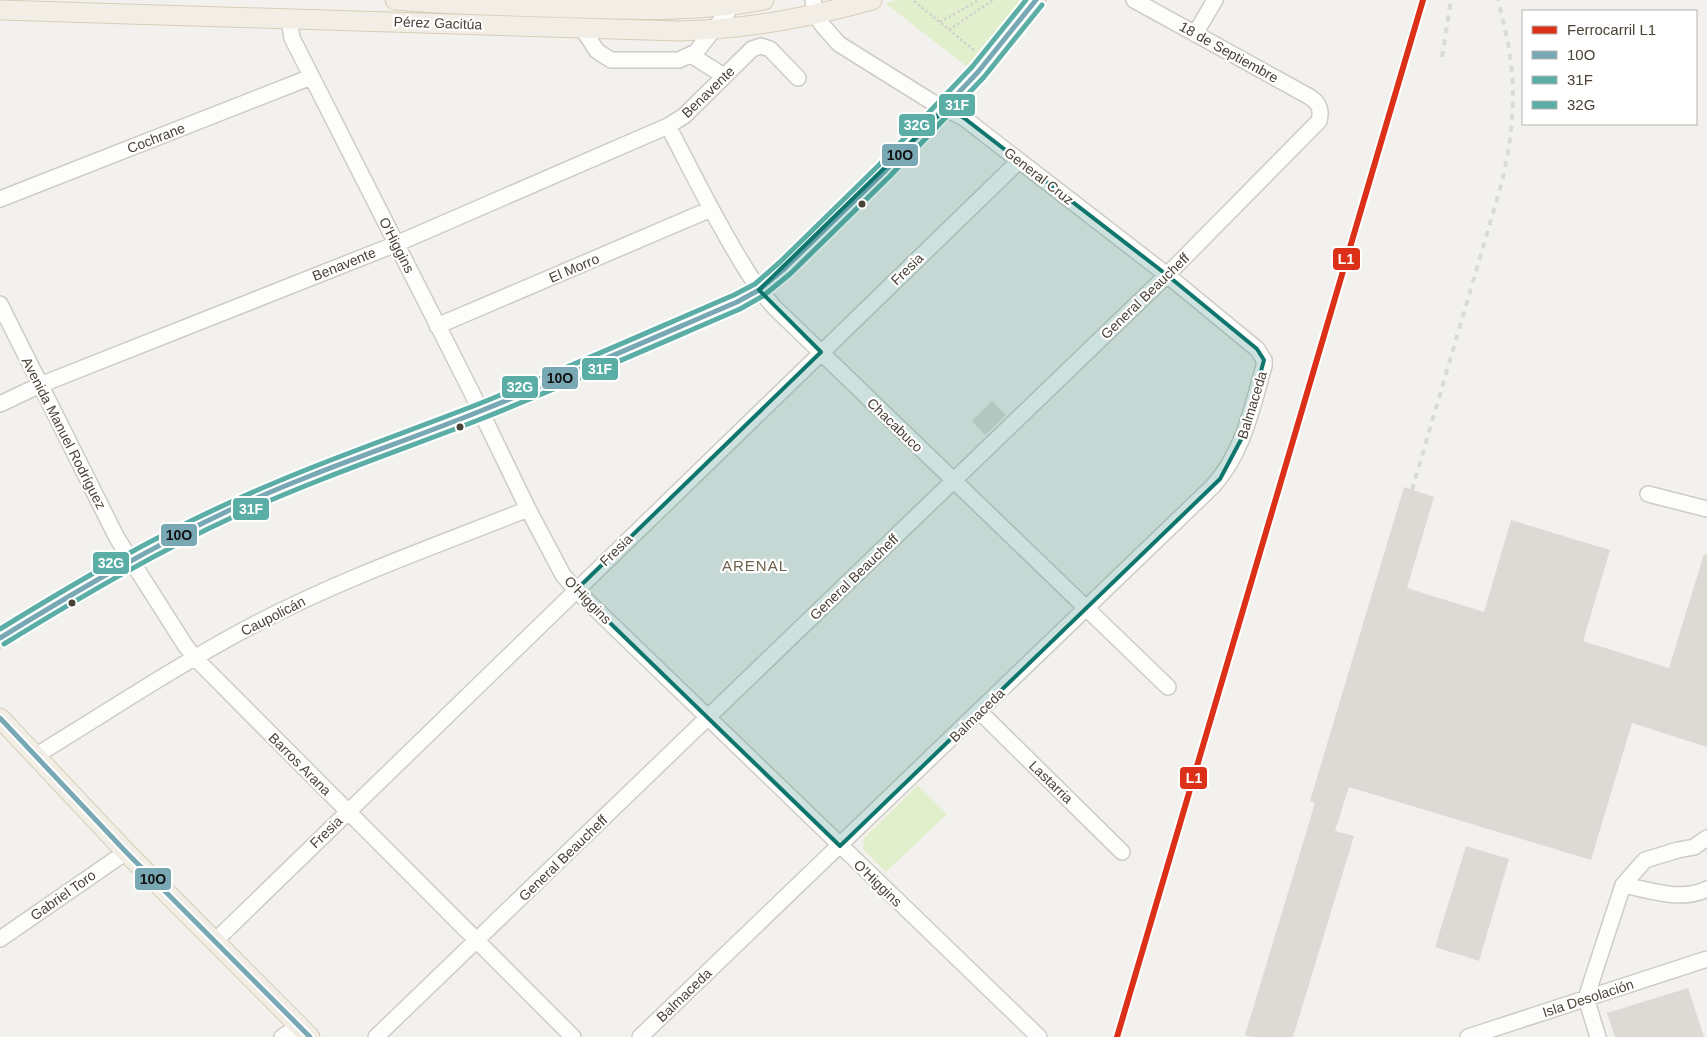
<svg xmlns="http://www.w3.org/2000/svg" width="1707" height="1037" viewBox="0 0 1707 1037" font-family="Arial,sans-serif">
  <rect width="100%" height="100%" fill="#f3f1ed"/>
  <!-- green -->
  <path fill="#e1efcc" d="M 898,0 L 1027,0 L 970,69 L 885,3 Z
    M 918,785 L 947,814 L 886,872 L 863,849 L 864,838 Z"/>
  <!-- building -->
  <path fill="#dddad5" d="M 992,401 L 1006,415 L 985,435 L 972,421 Z
    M 1404,487 L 1434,497 L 1407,588 L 1484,612 L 1511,520 L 1610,550 L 1583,641 L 1669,668 L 1704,554 L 1707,555 L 1707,747 L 1632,723 L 1591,860 L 1349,787 L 1335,831 L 1354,836 L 1293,1037 L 1251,1037 L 1245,1035 L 1315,803 L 1310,801 Z
    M 1466,846 L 1509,859 L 1479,961 L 1435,947 Z
    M 1688,988 L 1704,1037 L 1615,1037 L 1607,1013 Z"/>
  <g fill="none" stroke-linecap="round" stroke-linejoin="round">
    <!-- minor casing -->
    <g stroke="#cfccc7" stroke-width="18">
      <path id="minor" d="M 291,18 L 290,26 L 292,38 L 470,389 L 528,509 L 563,575 L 576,590 L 1039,1037
        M 582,28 L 597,51 L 611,60 L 679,60 L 696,52 L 733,5 L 735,0
        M 1195,34 L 1215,0
        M 691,55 L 724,76
        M 668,126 C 687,162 704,197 724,232 C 740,260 753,284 775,308 L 1168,687
        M 0,199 L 311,77
        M 0,304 L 117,538 L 185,645 L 195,658 L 573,1037
        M 437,326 L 711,209
        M 0,404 L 40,385 L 396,244 L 668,126 L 684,116 L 752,49 L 761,46 L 770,49 L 798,78
        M 1648,494 L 1707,509
        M 980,712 L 1122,852
        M 35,756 C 109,711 182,662 259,622 C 346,577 438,545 528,509
        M 1623,885 C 1650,890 1681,902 1707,889
        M 0,939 L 126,852
        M 215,941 L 1019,161
        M 282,1037 L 299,1026
        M 376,1037 L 1167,275 L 1319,121 C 1322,110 1319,103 1310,97 L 1134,0
        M 640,1037 L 1213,486 C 1243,453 1252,408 1264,366 L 1264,360 L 1257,349 L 1167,275 L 964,118 L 932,102 L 839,44 L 823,26 L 816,15 L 813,0
        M 1468,1037 L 1707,959
        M 1598,1037 L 1586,998 L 1623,885 L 1645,860 L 1678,850 L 1694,847 L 1707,838"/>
    </g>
    <!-- major casing -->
    <g stroke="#d7cdb9" stroke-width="21">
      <path id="major" d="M 395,0 C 455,5 514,6 574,8 C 638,10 700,12 764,0
        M 0,10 L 679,31 C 748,29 806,18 872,0
        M 0,638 C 65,598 130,559 199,525 C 289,480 385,449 478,412 C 565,377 651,339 737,302 L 759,290 L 785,268 C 873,182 962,99 1036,0
        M 0,718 L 126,852 L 310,1037"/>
    </g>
    <!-- path -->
    <path stroke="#d3d1cb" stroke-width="2.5" stroke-dasharray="2.5 2.5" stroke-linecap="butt" d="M 914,1 L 975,51
      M 940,22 L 979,0
      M 949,30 L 993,0"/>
    <!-- minor -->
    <use href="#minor" stroke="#fdfdfc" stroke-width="15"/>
    <!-- major -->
    <use href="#major" stroke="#f2eee5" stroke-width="19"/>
    <!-- rail -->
    <path stroke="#dadad9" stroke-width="4" stroke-dasharray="6 6" stroke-linecap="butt" d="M 1442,57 L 1451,0
      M 1412,490 L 1500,189 C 1512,143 1517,96 1509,49 C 1506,32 1502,16 1498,0"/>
    <!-- bus-1 casing -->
    <g stroke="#fff" stroke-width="9">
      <path id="bus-1" d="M 0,638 C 75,592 151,547 232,509 C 312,472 396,445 478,412 C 565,377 651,339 737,302 L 759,290 L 785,268 L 884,172 L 978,72 L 1036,0
        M 0,718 L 126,852 L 310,1037"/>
    </g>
    <!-- bus-2 casing -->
    <g stroke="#fff" stroke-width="9">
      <path id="bus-2" d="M 4,644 C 79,598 155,553 235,516 C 315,479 399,451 481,419 C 568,384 654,346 740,309 L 763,296 L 790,274 L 889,177 L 984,77 L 1042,5"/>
    </g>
    <!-- bus-3 casing -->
    <g stroke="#fff" stroke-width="9">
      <path id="bus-3" d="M 0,629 C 75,583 151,538 231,502 C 311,465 394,437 476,405 C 563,370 648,332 734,295 L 755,284 L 780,262 L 878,166 L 972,67 L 1026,0"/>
    </g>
    <!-- bus-1 -->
    <use href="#bus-1" stroke="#79a8b5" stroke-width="5"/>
    <!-- bus-2 -->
    <use href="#bus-2" stroke="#5aaea6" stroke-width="5"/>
    <!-- bus-3 -->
    <use href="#bus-3" stroke="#5aaea6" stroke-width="5"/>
    <!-- rail-1 casing -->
    <g stroke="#fff" stroke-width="10">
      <path id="rail-1" d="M 1117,1037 L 1423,0"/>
    </g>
    <!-- rail-1 -->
    <use href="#rail-1" stroke="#dd3018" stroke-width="6"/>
  </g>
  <!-- marked area -->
  <path fill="#0f766e" fill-opacity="0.2" stroke="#0f766e" stroke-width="4" stroke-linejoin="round" d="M 946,108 L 964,118 L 1167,275 L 1257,349 L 1264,360 L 1244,434 L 1220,479 L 840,846 L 576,590 L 821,352 L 759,290 Z"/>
  <!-- markers -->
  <g fill="#4b4337" stroke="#fff" stroke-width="2">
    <circle cx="862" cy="204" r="4.5"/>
    <circle cx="460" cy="427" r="4.5"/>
    <circle cx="72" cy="603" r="4.5"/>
  </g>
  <g text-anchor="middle" stroke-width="4.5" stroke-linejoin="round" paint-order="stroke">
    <!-- street labels -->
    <g font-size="14" fill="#4b4337" stroke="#fff">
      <text transform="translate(438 23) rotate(2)" y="5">Pérez Gacitúa</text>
      <text transform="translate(1229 52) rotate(29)" y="5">18 de Septiembre</text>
      <text transform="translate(708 92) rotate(-44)" y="5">Benavente</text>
      <text transform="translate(156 138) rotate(-21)" y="5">Cochrane</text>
      <text transform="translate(1039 176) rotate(38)" y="5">General Cruz</text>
      <text transform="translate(397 245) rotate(63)" y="5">O'Higgins</text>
      <text transform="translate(344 264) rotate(-22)" y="5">Benavente</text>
      <text transform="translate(574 268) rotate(-23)" y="5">El Morro</text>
      <text transform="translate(907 269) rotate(-44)" y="5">Fresia</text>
      <text transform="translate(1145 296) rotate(-44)" y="5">General Beaucheff</text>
      <text transform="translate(1252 405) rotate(-73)" y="5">Balmaceda</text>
      <text transform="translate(895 425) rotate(44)" y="5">Chacabuco</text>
      <text transform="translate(64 433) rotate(63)" y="5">Avenida Manuel Rodríguez</text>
      <text transform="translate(616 550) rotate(-44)" y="5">Fresia</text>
      <text transform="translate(854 577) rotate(-44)" y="5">General Beaucheff</text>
      <text transform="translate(588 600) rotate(46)" y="5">O'Higgins</text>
      <text transform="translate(273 616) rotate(-27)" y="5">Caupolicán</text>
      <text transform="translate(977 715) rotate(-44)" y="5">Balmaceda</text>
      <text transform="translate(300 764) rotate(45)" y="5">Barros Arana</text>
      <text transform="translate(1051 782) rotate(44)" y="5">Lastarria</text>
      <text transform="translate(326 832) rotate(-44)" y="5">Fresia</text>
      <text transform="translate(563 858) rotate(-44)" y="5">General Beaucheff</text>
      <text transform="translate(878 883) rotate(44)" y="5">O'Higgins</text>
      <text transform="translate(63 895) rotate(-35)" y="5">Gabriel Toro</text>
      <text transform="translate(684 995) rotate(-44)" y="5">Balmaceda</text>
      <text transform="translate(1588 998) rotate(-18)" y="5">Isla Desolación</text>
    </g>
    <!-- neighbourhood labels -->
    <g font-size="15" letter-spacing="1" fill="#6f614e" stroke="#fff">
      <text x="755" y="571">ARENAL</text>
    </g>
  </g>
  <g stroke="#fff" stroke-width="2">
    <rect x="938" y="93" width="38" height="24" rx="5" fill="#5aaea6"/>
    <rect x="898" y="113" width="38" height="24" rx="5" fill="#5aaea6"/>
    <rect x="881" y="143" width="38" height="24" rx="5" fill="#79a8b5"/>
    <rect x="1332" y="247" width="29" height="24" rx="5" fill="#dd3018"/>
    <rect x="581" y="357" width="38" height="24" rx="5" fill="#5aaea6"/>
    <rect x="541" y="366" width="38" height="24" rx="5" fill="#79a8b5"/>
    <rect x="501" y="375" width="38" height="24" rx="5" fill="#5aaea6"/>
    <rect x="232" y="497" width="38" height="24" rx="5" fill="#5aaea6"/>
    <rect x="160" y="523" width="38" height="24" rx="5" fill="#79a8b5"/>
    <rect x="92" y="551" width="38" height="24" rx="5" fill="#5aaea6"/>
    <rect x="1179" y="766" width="29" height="24" rx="5" fill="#dd3018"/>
    <rect x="134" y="867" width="38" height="24" rx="5" fill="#79a8b5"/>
  </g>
  <g font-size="14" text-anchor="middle" font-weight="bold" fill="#fff">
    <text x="957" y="110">31F</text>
    <text x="917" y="130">32G</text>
    <text x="1346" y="264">L1</text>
    <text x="600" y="374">31F</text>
    <text x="520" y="392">32G</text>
    <text x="251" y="514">31F</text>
    <text x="111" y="568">32G</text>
    <text x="1194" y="783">L1</text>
  </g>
  <g font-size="14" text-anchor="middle" font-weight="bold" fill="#111">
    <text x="900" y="160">10O</text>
    <text x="560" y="383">10O</text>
    <text x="179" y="540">10O</text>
    <text x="153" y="884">10O</text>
  </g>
  <!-- legend -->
  <rect x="1522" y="10" width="175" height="115" fill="#ffffff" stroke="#b7b4af"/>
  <rect x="1532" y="26" width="25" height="8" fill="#dd3018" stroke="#b7b4af"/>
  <text x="1567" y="35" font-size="15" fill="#4b4337">Ferrocarril L1</text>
  <rect x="1532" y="51" width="25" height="8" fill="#79a8b5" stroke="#b7b4af"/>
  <text x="1567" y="60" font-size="15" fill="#4b4337">10O</text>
  <rect x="1532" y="76" width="25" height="8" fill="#5aaea6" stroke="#b7b4af"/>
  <text x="1567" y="85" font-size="15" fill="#4b4337">31F</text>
  <rect x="1532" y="101" width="25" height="8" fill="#5aaea6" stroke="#b7b4af"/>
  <text x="1567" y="110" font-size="15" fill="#4b4337">32G</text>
</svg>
